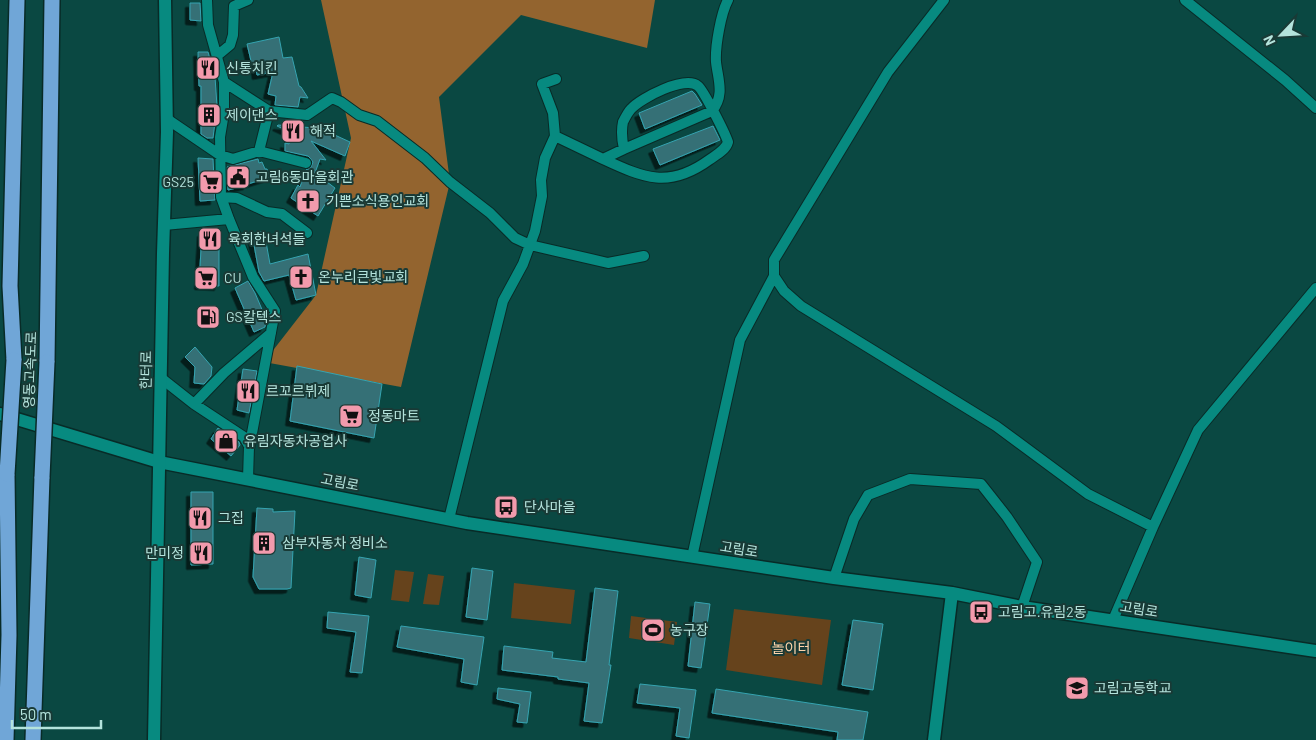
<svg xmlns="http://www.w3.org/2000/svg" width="1316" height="740" viewBox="0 0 1316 740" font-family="Barlow,'Noto Sans KR',sans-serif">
  <defs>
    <filter id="shadow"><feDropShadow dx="-4.5" dy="4.5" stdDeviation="0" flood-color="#0009"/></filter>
  </defs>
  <rect width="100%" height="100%" fill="#0a4842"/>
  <!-- green -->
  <path fill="#66431c" d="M 395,570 L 414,572 L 409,602 L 391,600 Z
    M 428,574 L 444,576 L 439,605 L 423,604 Z
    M 514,583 L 575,590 L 571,624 L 511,618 Z
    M 734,609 L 831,620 L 822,685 L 726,670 Z
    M 631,616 L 677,622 L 674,645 L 629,638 Z"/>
  <!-- forest -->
  <path fill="#93642f" d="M 321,0 L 655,0 L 647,48 L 521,15 L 439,97 L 450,182 L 401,387 L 264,362 L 316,295 L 351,138 Z"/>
  <!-- building -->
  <path fill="#356f76" stroke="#35a4b1" filter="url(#shadow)" d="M 190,3 L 200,3 L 201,21 L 190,20 Z
    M 279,37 L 283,58 L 292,57 L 299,86 L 301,87 L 308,98 L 300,97 L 298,107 L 275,105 L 276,96 L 268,94 L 273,72 L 257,75 L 255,65 L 252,65 L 247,44 Z
    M 198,52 L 208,52 L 215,77 L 217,106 L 213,138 L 207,138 L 201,134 L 201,86 L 199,86 Z
    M 692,91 L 695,94 L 702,105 L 645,129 L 639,113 Z
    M 278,125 L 327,129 L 326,131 L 350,142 L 345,156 L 311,141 L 326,160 L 320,159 L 315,173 L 335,188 L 318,216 L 291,198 L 298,185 L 300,187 L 306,170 L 311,167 L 313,162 L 310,158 L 308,156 L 285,151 L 285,143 L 289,144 L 290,132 L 277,126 Z
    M 713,126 L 720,140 L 660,165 L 653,149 Z
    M 198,158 L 213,159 L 215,200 L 200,201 Z
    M 258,159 L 259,163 L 262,162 L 265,169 L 267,169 L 270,177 L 248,184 L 248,185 L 228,190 L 227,167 Z
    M 264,231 L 270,264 L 308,254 L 316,295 L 296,300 L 289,275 L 264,281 L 259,272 L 252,234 Z
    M 202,232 L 219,234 L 219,286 L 199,285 Z
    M 248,281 L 255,293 L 266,319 L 265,327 L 254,332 L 235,288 Z
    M 195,347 L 212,367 L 211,376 L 204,384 L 194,383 L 195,367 L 185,357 Z
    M 297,366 L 382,384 L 374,438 L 290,421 Z
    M 243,369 L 257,371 L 249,413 L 237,410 Z
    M 218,428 L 239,442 L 240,445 L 231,456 L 211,439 Z
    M 191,492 L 213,492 L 213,564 L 191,565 Z
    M 257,508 L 273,509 L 273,512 L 295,511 L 291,588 L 287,589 L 259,589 L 253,577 Z
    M 359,557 L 376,560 L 371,598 L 355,595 Z
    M 472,568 L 493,571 L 487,620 L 466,617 Z
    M 595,588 L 618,591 L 609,665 L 611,665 L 602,723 L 584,721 L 589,683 L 558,679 L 558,677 L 502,670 L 504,646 L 553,652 L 552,658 L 586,662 Z
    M 695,602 L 710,604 L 701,668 L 688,666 Z
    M 328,612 L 369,616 L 362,673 L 350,672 L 356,632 L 327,628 Z
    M 853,620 L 883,624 L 873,690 L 842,685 Z
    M 401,626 L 484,637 L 477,685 L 461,682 L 464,659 L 397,647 Z
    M 640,684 L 696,690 L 689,738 L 676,736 L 680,708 L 637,703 Z
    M 498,688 L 531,692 L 527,723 L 517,722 L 520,704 L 497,699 Z
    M 716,689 L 868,712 L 863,740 L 837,740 L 838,732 L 712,713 Z"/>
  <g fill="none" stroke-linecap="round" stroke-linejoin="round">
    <!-- minor casing -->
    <g stroke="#082b27" stroke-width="12">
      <path id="minor" d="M 207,0 L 208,25 L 224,82 L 224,113 L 220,137 L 221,197 L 229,219 L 253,277 L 275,311 L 249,449
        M 944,0 L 888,72 L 774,260 L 774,276 L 784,291 L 801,306 L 996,426 L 1088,494 L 1153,527 L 1113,620
        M 1185,0 L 1285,80 L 1316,108
        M 218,55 L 230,45 L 233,35 L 234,6 L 248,0
        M 224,82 L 269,111 L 259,151
        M 269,111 L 307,115 L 332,98 L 341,102 L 359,115 L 377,121 L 425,158 L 450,182 L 490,213 L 515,238 L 530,245 L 608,263 L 644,256
        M 167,119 L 220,155 L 233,159 L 259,151 L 306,163
        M 555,136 L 603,159 L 624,149 C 622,140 621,131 623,122 C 625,118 628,112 631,109 C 641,98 685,75 698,86 C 704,91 725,133 728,142 C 726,150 716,155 709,160 C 669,189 644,178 603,159
        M 624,149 L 712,111 C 725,95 718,80 716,62 C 715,46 721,13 728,0
        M 221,197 L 237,198 L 267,212 L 282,214 L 307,233
        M 164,225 L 229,219
        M 161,378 L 194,404 L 244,437 L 249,446 L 248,479
        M 194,404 L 224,373 L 271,333
        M 449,519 L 503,301 L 523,264 L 535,231 L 542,196 L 541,180 L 545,158 L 555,136 L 553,113 L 542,84 L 556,79
        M 1153,527 L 1198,430 L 1316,288
        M 692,557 L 740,340 L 774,276
        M 834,578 L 854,519 L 868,495 L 910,479 L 981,484 L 1007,517 L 1037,562 L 1022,607"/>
    </g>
    <!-- tertiary casing -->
    <g stroke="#082b27" stroke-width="15">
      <path id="tertiary" d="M 0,414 L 159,462 L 467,523 L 834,578 L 952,593 L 1022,607 L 1316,651
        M 934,740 L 952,593"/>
    </g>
    <!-- secondary casing -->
    <g stroke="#082b27" stroke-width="15">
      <path id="secondary" d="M 154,740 L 163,253 L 167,132 L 165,0"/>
    </g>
    <!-- motorway casing -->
    <g stroke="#082b27" stroke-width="18">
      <path id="motorway" d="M 14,360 L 10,286 L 17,0
        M 47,362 L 52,0
        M 6,740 L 9,635 L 7,474
        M 33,740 L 42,477"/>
    </g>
    <!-- minor -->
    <use href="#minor" stroke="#078a80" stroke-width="10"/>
    <!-- tertiary -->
    <use href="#tertiary" stroke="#078a80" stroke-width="12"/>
    <!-- secondary -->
    <use href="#secondary" stroke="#078a80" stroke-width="12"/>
    <!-- motorway -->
    <use href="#motorway" stroke="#70a6d7" stroke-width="15"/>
    <!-- motorway-bridge casing -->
    <g stroke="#082b27" stroke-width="18" stroke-linecap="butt">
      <path id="motorway-bridge" d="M 7,474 L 14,360
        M 42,477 L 47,362"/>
    </g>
    <!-- motorway-bridge -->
    <use href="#motorway-bridge" stroke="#70a6d7" stroke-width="15"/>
  </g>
  <!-- icons -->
  <defs>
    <g id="restaurant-square" transform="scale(1.25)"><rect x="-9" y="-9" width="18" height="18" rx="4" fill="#f29aac" stroke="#193a36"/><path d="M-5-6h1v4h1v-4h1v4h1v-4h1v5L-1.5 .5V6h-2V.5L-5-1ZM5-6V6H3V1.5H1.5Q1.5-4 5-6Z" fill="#111"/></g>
    <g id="building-square" transform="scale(1.25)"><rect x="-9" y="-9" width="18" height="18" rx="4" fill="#f29aac" stroke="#193a36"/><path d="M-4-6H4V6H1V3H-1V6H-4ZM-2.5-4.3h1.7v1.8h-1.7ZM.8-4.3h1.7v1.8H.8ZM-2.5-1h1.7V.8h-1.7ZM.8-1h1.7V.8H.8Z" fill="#111"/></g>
    <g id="civic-square" transform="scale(1.25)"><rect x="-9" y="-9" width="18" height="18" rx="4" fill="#f29aac" stroke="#193a36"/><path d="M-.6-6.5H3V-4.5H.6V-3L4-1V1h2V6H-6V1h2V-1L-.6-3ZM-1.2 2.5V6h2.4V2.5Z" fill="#111"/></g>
    <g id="supermarket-square" transform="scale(1.25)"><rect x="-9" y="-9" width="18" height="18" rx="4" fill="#f29aac" stroke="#193a36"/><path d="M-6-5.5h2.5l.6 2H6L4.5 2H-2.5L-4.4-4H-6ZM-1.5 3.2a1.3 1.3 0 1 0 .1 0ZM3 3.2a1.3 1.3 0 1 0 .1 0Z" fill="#111"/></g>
    <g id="church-square" transform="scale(1.25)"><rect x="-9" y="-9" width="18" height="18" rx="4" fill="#f29aac" stroke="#193a36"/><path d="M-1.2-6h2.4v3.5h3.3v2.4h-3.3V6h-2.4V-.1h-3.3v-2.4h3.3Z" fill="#111"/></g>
    <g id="fuel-square" transform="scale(1.25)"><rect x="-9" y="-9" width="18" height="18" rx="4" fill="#f29aac" stroke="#193a36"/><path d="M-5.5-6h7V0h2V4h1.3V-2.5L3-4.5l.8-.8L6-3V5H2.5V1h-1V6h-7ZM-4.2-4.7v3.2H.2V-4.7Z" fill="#111"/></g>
    <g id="shop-square" transform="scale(1.25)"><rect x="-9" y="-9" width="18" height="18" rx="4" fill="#f29aac" stroke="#193a36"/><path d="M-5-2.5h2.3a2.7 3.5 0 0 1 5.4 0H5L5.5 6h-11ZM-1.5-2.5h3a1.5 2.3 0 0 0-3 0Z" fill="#111"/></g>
    <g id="bus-square" transform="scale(1.25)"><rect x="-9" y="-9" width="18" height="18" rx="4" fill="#f29aac" stroke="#193a36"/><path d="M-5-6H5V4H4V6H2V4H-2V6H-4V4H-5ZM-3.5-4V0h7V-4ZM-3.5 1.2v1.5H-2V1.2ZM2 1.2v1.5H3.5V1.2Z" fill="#111"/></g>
    <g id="stadium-square" transform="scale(1.25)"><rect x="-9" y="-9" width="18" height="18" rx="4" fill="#f29aac" stroke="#193a36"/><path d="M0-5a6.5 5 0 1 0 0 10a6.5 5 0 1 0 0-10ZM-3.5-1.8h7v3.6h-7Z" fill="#111"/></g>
    <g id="school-square" transform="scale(1.25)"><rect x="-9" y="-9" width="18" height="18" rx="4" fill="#f29aac" stroke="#193a36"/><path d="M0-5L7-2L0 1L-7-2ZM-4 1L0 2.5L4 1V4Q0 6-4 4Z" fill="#111"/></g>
  </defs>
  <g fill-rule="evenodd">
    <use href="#restaurant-square" x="208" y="68"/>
    <use href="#building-square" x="209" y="115"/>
    <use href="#restaurant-square" x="293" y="131"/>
    <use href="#civic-square" x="238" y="177"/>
    <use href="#supermarket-square" x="211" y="182"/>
    <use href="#church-square" x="308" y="201"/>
    <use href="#restaurant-square" x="210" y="239"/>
    <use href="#church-square" x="301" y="277"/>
    <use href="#supermarket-square" x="206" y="278"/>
    <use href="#fuel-square" x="208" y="317"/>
    <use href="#restaurant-square" x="248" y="391"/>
    <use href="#supermarket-square" x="351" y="416"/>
    <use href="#shop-square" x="226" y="441"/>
    <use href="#bus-square" x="506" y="507"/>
    <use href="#restaurant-square" x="200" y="518"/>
    <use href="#building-square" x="264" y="543"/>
    <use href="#restaurant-square" x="201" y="553"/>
    <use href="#bus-square" x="981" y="612"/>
    <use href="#stadium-square" x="653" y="630"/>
    <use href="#school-square" x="1077" y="688"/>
  </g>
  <g text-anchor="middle" stroke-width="4" stroke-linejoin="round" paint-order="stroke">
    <!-- poi labels -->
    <g font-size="14" fill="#b4e3dc" stroke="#193a36" text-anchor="start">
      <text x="226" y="73">신통치킨</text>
      <text x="226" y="120">제이댄스</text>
      <text x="310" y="136">해적</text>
      <text x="256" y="182">고림6동마을회관</text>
      <text x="194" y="187" text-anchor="end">GS25</text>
      <text x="326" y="206">기쁜소식용인교회</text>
      <text x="228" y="244">육회한녀석들</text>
      <text x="318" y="282">온누리큰빛교회</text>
      <text x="224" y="283">CU</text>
      <text x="226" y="322">GS칼텍스</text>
      <text x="266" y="396">르꼬르뷔제</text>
      <text x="368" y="421">정동마트</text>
      <text x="244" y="446">유림자동차공업사</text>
      <text x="524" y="512">단사마을</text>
      <text x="218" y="523">그집</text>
      <text x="282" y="548">삼부자동차 정비소</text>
      <text x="184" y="558" text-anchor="end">만미정</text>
      <text x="998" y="617">고림고.유림2동</text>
      <text x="670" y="635">농구장</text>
      <text x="1094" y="693">고림고등학교</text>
    </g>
    <!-- street labels -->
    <g font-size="14" fill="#b4e3dc" stroke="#193a36">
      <text transform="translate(30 370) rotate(-88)" y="5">영동고속도로</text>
      <text transform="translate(146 370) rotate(-89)" y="5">한터로</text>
      <text transform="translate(340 482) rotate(11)" y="5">고림로</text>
      <text transform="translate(739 549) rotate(9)" y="5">고림로</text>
      <text transform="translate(1139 609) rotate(9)" y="5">고림로</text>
    </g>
    <!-- park labels -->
    <g font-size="14" fill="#ffd4aa" stroke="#193a36">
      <text x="791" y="653">놀이터</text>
    </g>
  </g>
  <!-- north arrow -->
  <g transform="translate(1281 35) rotate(245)" stroke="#193a36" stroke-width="4" paint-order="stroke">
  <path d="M0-4L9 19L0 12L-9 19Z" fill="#b4e3dc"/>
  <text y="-8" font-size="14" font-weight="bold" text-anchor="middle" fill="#b4e3dc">N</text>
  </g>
  <!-- scale -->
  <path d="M12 720v8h89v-8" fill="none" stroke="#b4e3dc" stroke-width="2.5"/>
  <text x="20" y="720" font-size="15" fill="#b4e3dc" stroke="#193a36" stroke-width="4" paint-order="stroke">50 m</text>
</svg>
